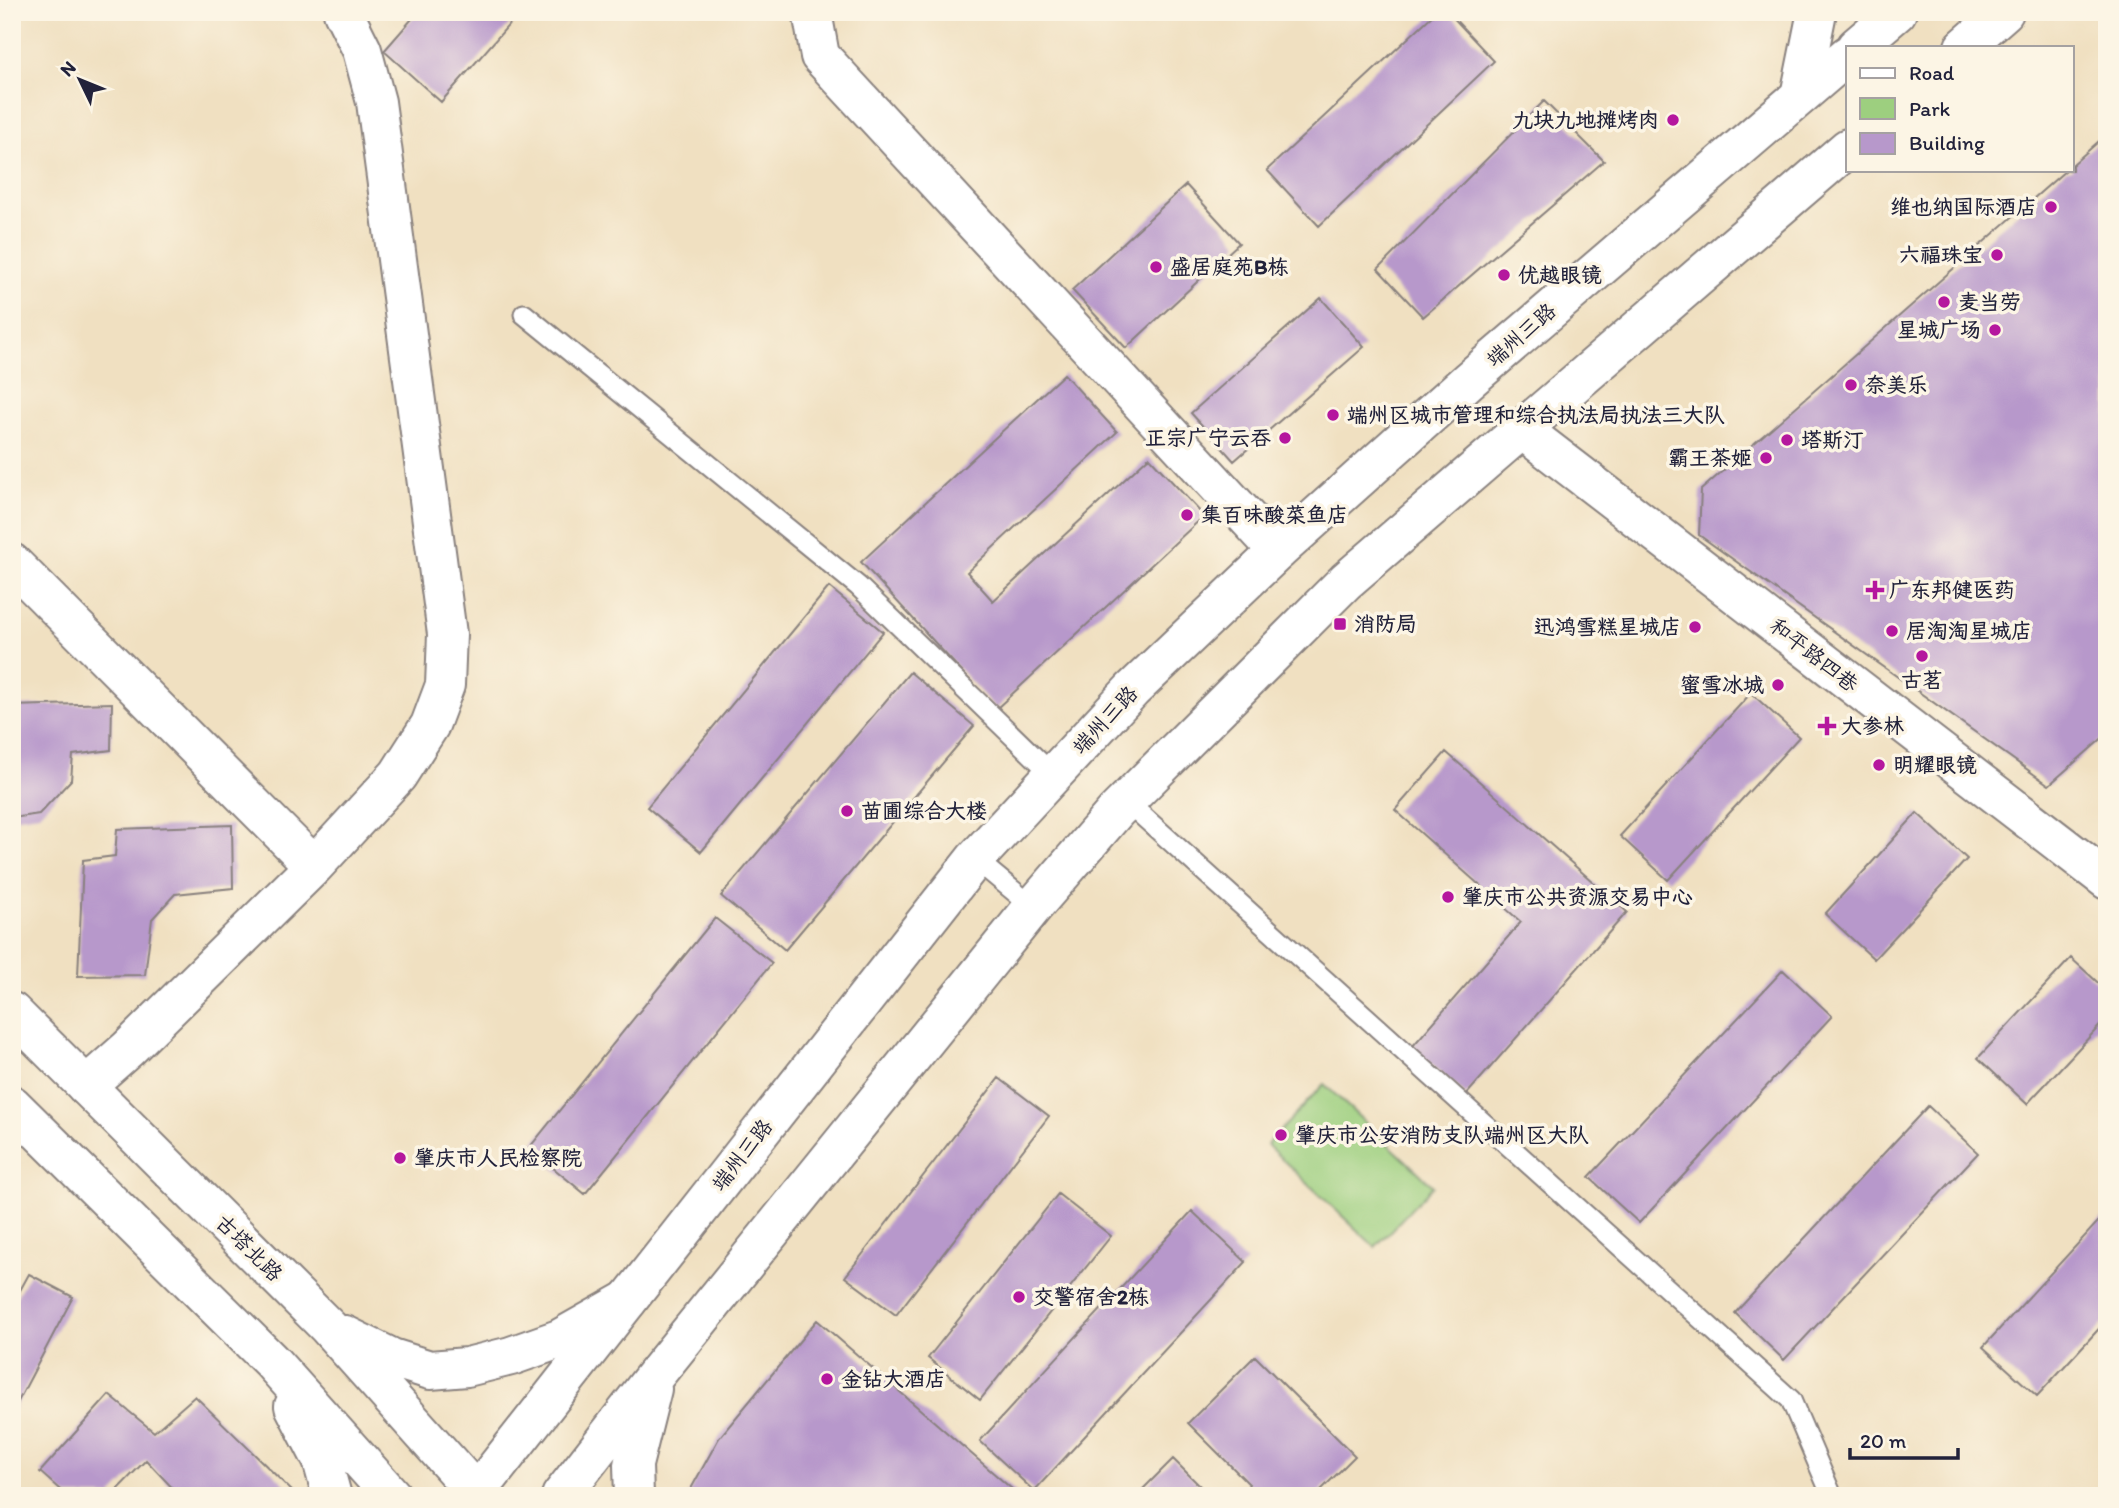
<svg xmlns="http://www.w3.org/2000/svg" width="2119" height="1508" viewBox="0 0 2119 1508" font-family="Itim,'LXGW WenKai TC',sans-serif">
  <rect width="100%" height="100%" fill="#fcf5e5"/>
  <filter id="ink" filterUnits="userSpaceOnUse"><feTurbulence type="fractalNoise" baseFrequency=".0143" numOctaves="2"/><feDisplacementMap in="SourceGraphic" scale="14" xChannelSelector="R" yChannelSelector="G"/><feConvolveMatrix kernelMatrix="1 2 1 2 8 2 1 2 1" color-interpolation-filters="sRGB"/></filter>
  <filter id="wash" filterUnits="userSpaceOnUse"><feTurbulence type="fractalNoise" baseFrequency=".00686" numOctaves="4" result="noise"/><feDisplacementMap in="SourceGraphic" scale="28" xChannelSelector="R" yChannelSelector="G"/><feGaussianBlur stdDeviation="1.57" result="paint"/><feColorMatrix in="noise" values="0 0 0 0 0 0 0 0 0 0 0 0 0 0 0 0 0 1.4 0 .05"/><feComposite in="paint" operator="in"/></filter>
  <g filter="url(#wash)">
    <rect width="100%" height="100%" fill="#f0e0c1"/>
    <!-- green -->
    <path fill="#9dcf7f" stroke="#60785d" stroke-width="2" d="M 1324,1084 L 1433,1186 L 1375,1247 L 1267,1145 Z"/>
    <g id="blocks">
      <!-- building -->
      <path fill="#b798cb" d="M 418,12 L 520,12 L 441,102 L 384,51 Z
        M 1436,12 L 1448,12 L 1494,61 L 1319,226 L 1267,170 Z
        M 1544,101 L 1604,161 L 1423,317 L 1378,269 Z
        M 2107,134 L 2107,734 L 2049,785 L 1699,535 L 1701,490 L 2066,170 L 2072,170 L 2072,165 Z
        M 1186,185 L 1239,243 L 1126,348 L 1072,290 Z
        M 1321,298 L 1364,347 L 1234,461 L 1191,413 Z
        M 1064,374 L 1117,432 L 967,572 L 993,601 L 1149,457 L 1204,516 L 996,709 L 861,562 Z
        M 829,587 L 883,632 L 701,852 L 647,807 Z
        M 910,672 L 974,726 L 785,950 L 721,896 Z
        M 1751,693 L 1799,737 L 1668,880 L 1620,836 Z
        M 112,703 L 111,750 L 73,755 L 71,780 L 39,814 L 12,818 L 12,706 Z
        M 1446,752 L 1627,912 L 1466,1095 L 1412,1047 L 1521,922 L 1395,810 Z
        M 1917,813 L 1967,859 L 1874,959 L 1825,914 Z
        M 232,825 L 233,888 L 175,894 L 152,919 L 145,975 L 78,976 L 83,860 L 115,856 L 117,829 Z
        M 715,918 L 772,963 L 585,1194 L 529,1148 Z
        M 2071,958 L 2107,991 L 2107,1018 L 2027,1104 L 1978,1058 Z
        M 1783,970 L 1832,1016 L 1639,1223 L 1589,1177 Z
        M 999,1078 L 1049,1116 L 896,1315 L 845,1277 Z
        M 1928,1106 L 1978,1153 L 1784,1360 L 1735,1313 Z
        M 1058,1194 L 1111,1236 L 980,1400 L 928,1358 Z
        M 1192,1211 L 1246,1262 L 1034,1491 L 980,1441 Z
        M 2107,1212 L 2107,1320 L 2037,1396 L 1983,1347 Z
        M 29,1274 L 73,1297 L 12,1413 L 12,1305 Z
        M 817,1320 L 1020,1496 L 687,1496 L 719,1438 Z
        M 1255,1356 L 1355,1456 L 1315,1496 L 1242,1496 L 1249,1484 L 1188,1423 Z
        M 109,1395 L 154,1432 L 195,1396 L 297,1496 L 180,1496 L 146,1460 L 111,1496 L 67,1496 L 40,1472 Z
        M 1173,1459 L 1210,1496 L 1136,1496 Z"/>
    </g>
  </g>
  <g filter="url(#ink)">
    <use href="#blocks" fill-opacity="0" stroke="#89817e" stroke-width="2"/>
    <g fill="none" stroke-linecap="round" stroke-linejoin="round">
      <!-- service casing -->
      <g stroke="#89817e" stroke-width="23">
        <path id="service" d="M 524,314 L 858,586 L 1053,775
          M 1126,801 L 1791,1400 L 1832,1496
          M 975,859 L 1033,907"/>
      </g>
      <!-- minor casing -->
      <g stroke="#89817e" stroke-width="42">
        <path id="minor" d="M 812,12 L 820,56 L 1278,551
          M 1521,429 L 2107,880
          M 12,563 L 314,866
          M 86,1086 L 128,1049 L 314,866 L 398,775 L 430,725 L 445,685 L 447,634 L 376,102 L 362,50 L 343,12"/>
      </g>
      <!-- tertiary casing -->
      <g stroke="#89817e" stroke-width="42">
        <path id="tertiary" d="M 1800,96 L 1817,12"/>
      </g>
      <!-- secondary casing -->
      <g stroke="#89817e" stroke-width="42">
        <path id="secondary" d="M 12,1012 L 328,1327 L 476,1493
          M 12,1105 L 271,1361 L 392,1496
          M 345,1335 L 392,1358 L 430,1370 L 467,1367 L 511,1356 L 559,1339 L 628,1300
          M 294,1406 L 322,1460 L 332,1496"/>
      </g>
      <!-- primary casing -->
      <g stroke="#89817e" stroke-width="42">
        <path id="primary" d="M 1856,47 L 1897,12
          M 1964,47 L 2004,12
          M 474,1496 L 975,859 L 1132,690 L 1278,551 L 1469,380 L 1848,55
          M 561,1496 L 656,1374 L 1033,907 L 1116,811 L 1346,581 L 1848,148
          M 634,1496 L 633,1465 L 652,1389"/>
      </g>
      <!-- service -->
      <use href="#service" stroke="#fff" stroke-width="19"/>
      <!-- minor -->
      <use href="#minor" stroke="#fff" stroke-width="38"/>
      <!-- tertiary -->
      <use href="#tertiary" stroke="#fff" stroke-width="38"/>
      <!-- secondary -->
      <use href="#secondary" stroke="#fff" stroke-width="38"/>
      <!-- primary -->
      <use href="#primary" stroke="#fff" stroke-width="38"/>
    </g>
  </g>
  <!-- markers -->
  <g fill="#b5179e" stroke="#fcf5e5" stroke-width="2.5">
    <circle cx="1673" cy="120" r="7"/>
    <circle cx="2051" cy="207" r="7"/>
    <circle cx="1997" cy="255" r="7"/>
    <circle cx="1156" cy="267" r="7"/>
    <circle cx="1504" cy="275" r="7"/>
    <circle cx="1944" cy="302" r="7"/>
    <circle cx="1995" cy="330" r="7"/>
    <circle cx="1851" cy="385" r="7"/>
    <circle cx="1333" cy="415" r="7"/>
    <circle cx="1285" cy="438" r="7"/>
    <circle cx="1787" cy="440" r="7"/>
    <circle cx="1766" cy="458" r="7"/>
    <circle cx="1187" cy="515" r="7"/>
    <path d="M1871.5 579.5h7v7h7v7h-7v7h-7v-7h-7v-7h7z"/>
    <rect x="1333" y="617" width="14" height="14" rx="3.5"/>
    <circle cx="1695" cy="627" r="7"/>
    <circle cx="1892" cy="631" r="7"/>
    <circle cx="1922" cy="656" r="7"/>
    <circle cx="1778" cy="685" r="7"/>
    <path d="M1823.5 715.5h7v7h7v7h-7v7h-7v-7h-7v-7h7z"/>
    <circle cx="1879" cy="765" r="7"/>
    <circle cx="847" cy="811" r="7"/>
    <circle cx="1448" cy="897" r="7"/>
    <circle cx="1281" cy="1135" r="7"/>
    <circle cx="400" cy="1158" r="7"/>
    <circle cx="1019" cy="1297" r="7"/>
    <circle cx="827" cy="1379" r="7"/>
  </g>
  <g text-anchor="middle" stroke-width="7" stroke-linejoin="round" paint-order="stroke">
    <!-- poi labels -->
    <g font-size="21" font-weight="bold" fill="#22223b" stroke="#fcf5e5" text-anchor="start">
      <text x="1659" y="127" text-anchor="end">九块九地摊烤肉</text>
      <text x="2037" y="214" text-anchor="end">维也纳国际酒店</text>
      <text x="1983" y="262" text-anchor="end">六福珠宝</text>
      <text x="1170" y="274">盛居庭苑B栋</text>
      <text x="1518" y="282">优越眼镜</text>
      <text x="1958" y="309">麦当劳</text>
      <text x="1981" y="337" text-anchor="end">星城广场</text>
      <text x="1865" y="392">奈美乐</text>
      <text x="1347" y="422">端州区城市管理和综合执法局执法三大队</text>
      <text x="1271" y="445" text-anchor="end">正宗广宁云吞</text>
      <text x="1801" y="447">塔斯汀</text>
      <text x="1752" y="465" text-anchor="end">霸王茶姬</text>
      <text x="1201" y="522">集百味酸菜鱼店</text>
      <text x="1889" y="597">广东邦健医药</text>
      <text x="1354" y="631">消防局</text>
      <text x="1681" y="634" text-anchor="end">迅鸿雪糕星城店</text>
      <text x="1906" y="638">居淘淘星城店</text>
      <text x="1922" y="687" text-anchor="middle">古茗</text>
      <text x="1764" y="692" text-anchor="end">蜜雪冰城</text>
      <text x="1841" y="733">大参林</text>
      <text x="1893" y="772">明耀眼镜</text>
      <text x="861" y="818">苗圃综合大楼</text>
      <text x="1462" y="904">肇庆市公共资源交易中心</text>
      <text x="1295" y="1142">肇庆市公安消防支队端州区大队</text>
      <text x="414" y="1165">肇庆市人民检察院</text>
      <text x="1033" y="1304">交警宿舍2栋</text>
      <text x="841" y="1386">金钻大酒店</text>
    </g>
    <!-- street labels -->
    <g font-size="21" fill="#22223b" stroke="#fcf5e5">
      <text transform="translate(1521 335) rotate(-41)" y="7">端州三路</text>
      <text transform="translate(1814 655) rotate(38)" y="7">和平路四巷</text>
      <text transform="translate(1105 720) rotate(-47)" y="7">端州三路</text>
      <text transform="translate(742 1155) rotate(-52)" y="7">端州三路</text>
      <text transform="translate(249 1248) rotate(45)" y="7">古塔北路</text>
    </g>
  </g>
  <!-- margin -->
  <rect width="2119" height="1508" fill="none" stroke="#fcf5e5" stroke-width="42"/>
  <!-- legend -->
  <rect x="1846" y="46" width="228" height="126" fill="#fcf5e5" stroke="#a5a1a1" stroke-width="2"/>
  <rect x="1860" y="68" width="35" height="10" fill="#ffffff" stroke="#a5a1a1" stroke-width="2"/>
  <text x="1909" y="80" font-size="21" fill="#22223b">Road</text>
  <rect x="1860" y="98" width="35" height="21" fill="#9dcf7f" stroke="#a5a1a1" stroke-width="2"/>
  <text x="1909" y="116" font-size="21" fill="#22223b">Park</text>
  <rect x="1860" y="133" width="35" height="21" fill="#b798cb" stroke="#a5a1a1" stroke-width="2"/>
  <text x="1909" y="150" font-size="21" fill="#22223b">Building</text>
  <!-- north arrow -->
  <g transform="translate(80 80) rotate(313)" stroke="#fcf5e5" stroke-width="5" paint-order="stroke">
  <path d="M0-5L12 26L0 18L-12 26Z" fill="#22223b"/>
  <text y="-10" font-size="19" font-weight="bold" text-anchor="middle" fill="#22223b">N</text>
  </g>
  <!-- scale -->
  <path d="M1850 1448v10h108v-10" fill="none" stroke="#22223b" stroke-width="3.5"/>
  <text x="1860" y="1448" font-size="21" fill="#22223b" stroke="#fcf5e5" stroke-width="5" paint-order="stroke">20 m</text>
</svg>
